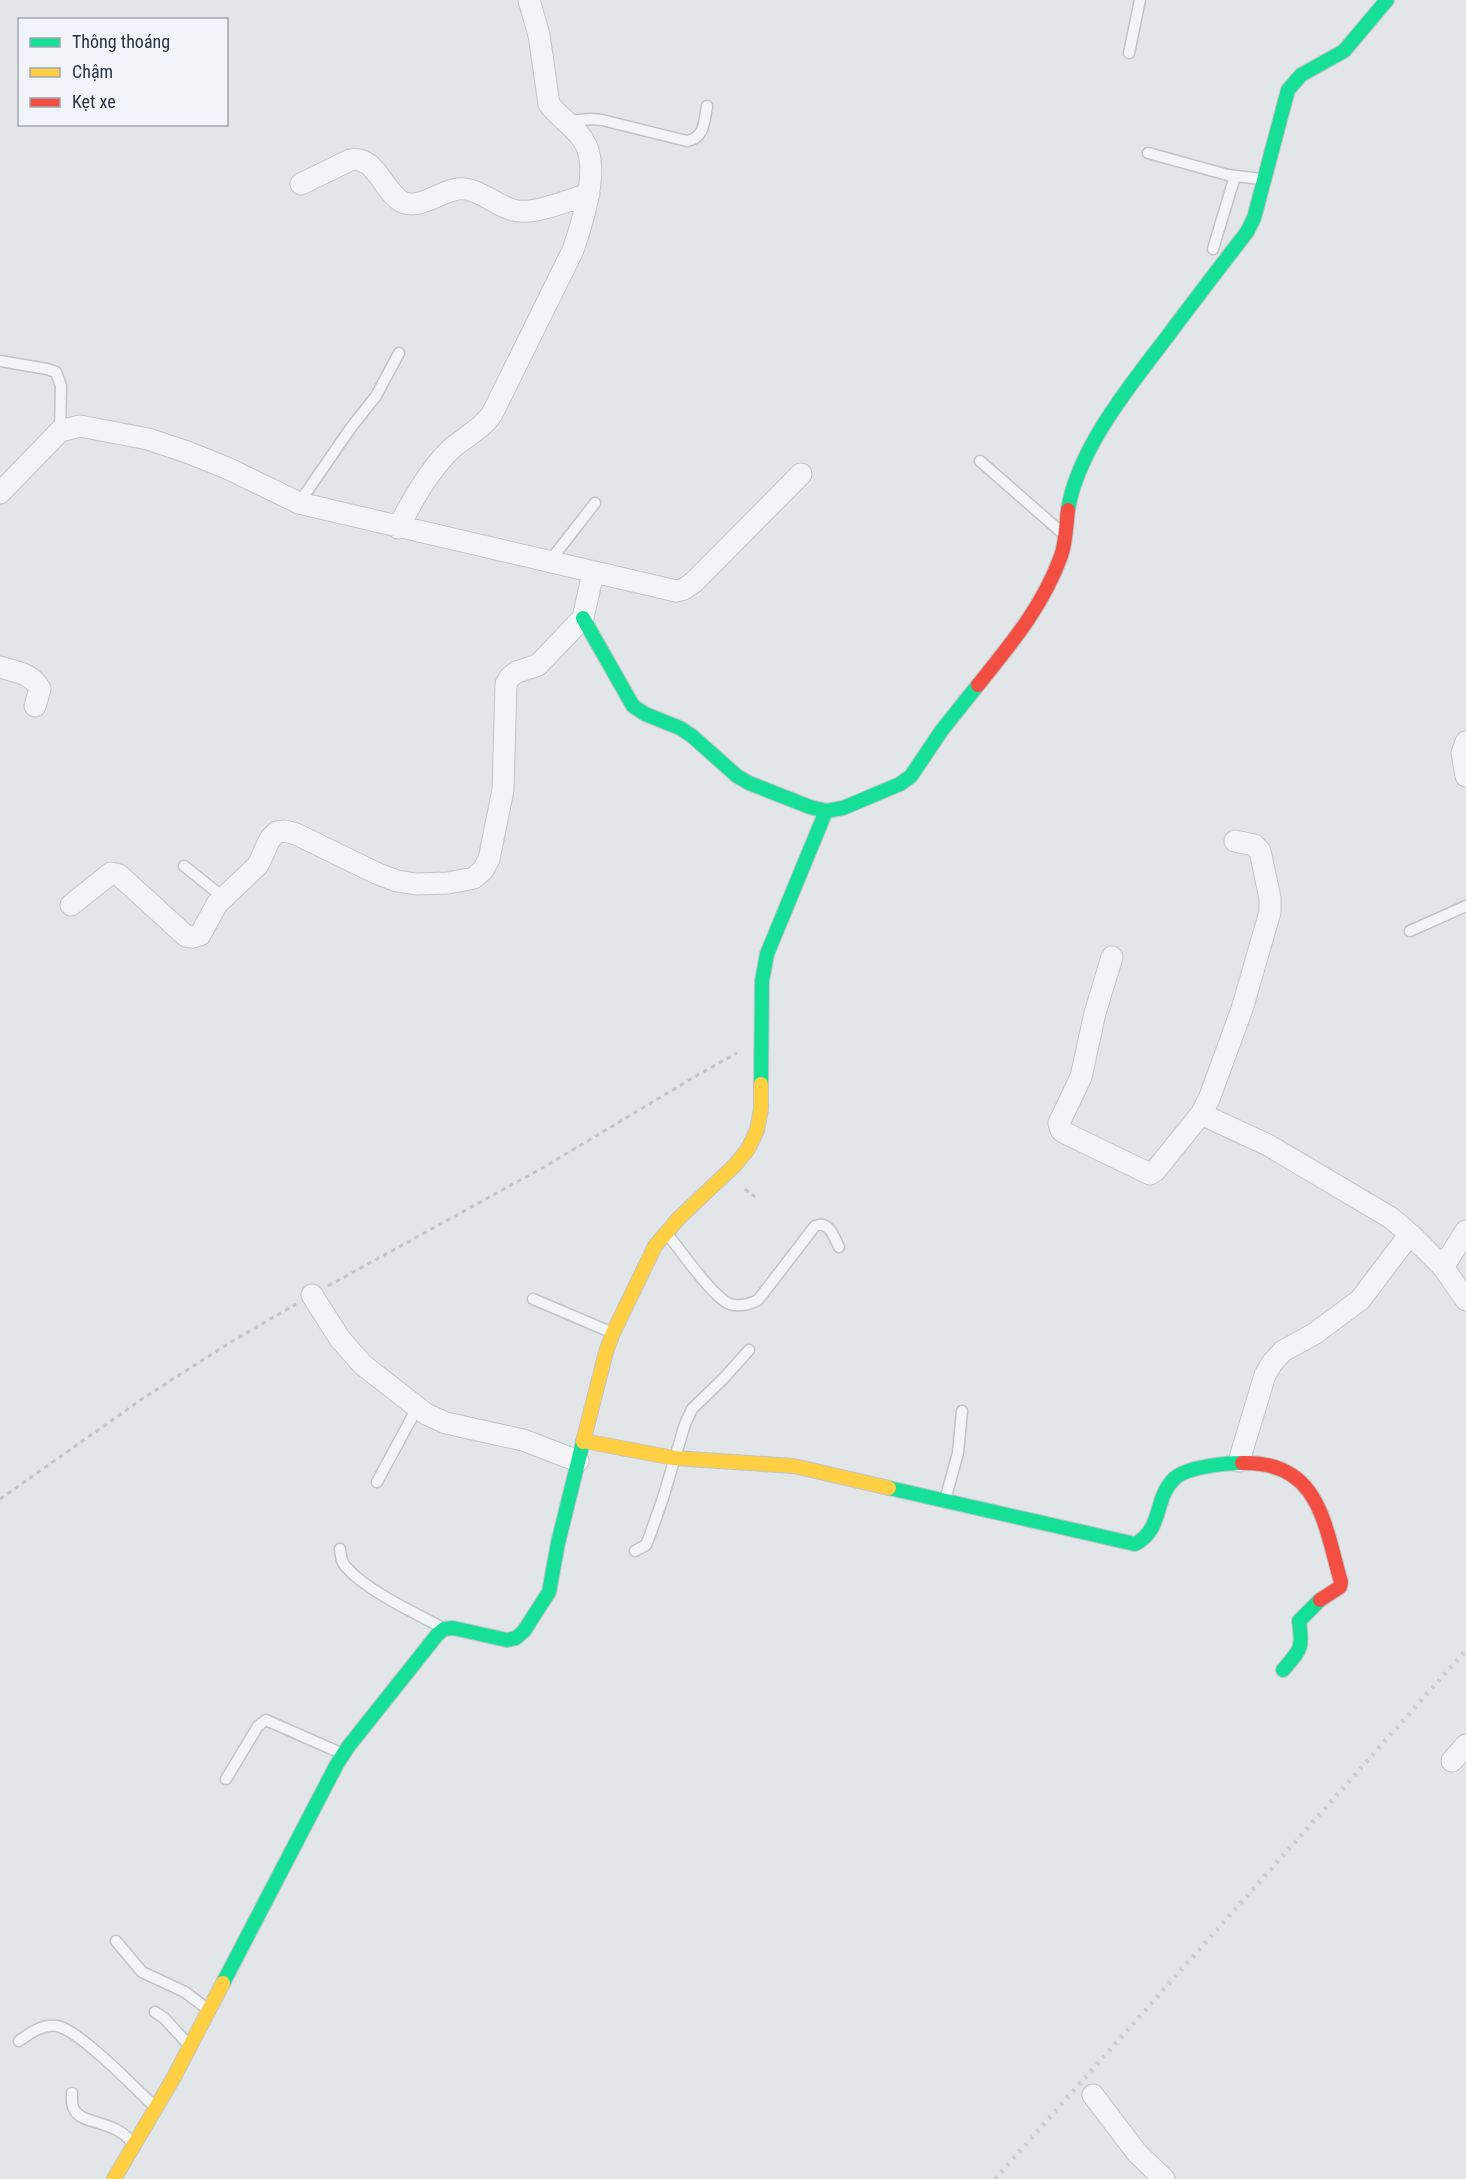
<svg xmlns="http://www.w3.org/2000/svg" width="1466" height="2179" viewBox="0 0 1466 2179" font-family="'Roboto Condensed',sans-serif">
  <rect width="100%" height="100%" fill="#e3e6e9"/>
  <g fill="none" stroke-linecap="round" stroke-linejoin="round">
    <!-- lane casing -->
    <g stroke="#c1c4c7" stroke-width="13">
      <path id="lane" d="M 1129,53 L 1140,0
        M 567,121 L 591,119 L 602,120 L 687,141 C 705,138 704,121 707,106
        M 1148,153 L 1228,175 L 1261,179
        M 1213,249 L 1235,176
        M 0,361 L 47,369 L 56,372 L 61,386 L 60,431
        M 980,461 L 1060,531
        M 299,503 L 350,429 L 376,396 L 399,353
        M 549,562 L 595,503
        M 184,866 L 223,897
        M 1410,931 L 1466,906
        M 667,1234 C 680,1249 713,1298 730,1304 C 739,1307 750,1304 758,1300 L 815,1226 C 829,1220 834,1237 839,1247
        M 533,1299 L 613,1333
        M 377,1482 L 417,1408
        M 945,1500 L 958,1453 L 962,1411
        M 340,1549 C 341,1556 341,1562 346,1567 C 367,1591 413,1612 441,1627
        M 635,1551 L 646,1545 L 650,1535 L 663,1498 L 685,1424 L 692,1409 L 724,1378 L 749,1350
        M 226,1779 L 258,1726 L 266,1720 L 343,1754
        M 116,1941 L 142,1972 L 185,1992 L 206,2008
        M 155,2012 L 164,2018 L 188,2044
        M 19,2041 C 30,2033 42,2024 57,2026 C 79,2030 135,2088 154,2106
        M 72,2093 C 72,2099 71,2106 75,2111 C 84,2125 116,2120 132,2143"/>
    </g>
    <!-- street casing -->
    <g stroke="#c1c4c7" stroke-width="23">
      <path id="street" d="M 301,184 L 350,160 C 377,154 384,196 405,203 C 422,208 441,191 458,189 C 478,187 494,205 513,210 C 533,216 568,200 589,194
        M 0,493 L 60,431 L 80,426 L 148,439 L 187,452 L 227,468 L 299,503 L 676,591 L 684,589 L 694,582 L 801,474
        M 398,528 C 412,501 428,472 450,450 C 464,437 481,430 492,414 L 573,250 C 582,224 599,172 586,145 C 579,129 560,119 549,104 L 539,35 L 529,0
        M 0,667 C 16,672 32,673 40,689 L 35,706
        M 1466,742 L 1462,753 L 1466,776
        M 71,905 L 111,873 L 119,875 L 186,936 L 193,937 L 200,935 L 217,904 L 258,865 L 270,839 L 277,832 L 285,831 L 296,834 L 376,873 L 397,881 L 416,884 L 448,883 L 474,878 L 483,870 L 489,859 L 503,790 L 506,684 L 510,677 L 517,672 L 538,665 L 583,618 L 593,573
        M 1112,957 L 1095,1013 L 1081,1077 L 1059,1123 L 1061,1130 L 1065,1133 L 1150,1174 L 1155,1171 L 1201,1114 L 1209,1099 L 1242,1009 L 1270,912 L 1270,898 L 1260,851 L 1254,845 L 1235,841
        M 1201,1114 L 1268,1145 L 1391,1218 L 1410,1234 L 1443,1267 L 1466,1300
        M 1443,1267 L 1466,1231
        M 312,1295 L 340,1339 L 363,1365 L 426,1414 L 446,1423 L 523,1440 L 578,1461
        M 1239,1461 L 1265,1375 L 1272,1363 L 1283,1351 L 1314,1334 L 1360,1300 L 1410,1234
        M 1452,1761 L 1466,1745
        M 1093,2095 L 1137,2153 L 1164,2179"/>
    </g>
    <!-- fast casing -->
    <g stroke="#c1c4c7" stroke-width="16">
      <path id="fast" d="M 1068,510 C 1077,450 1131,384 1167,337 C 1193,302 1220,267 1247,232 L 1254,218 L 1288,90 L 1301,75 L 1344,51 L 1387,0
        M 583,618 L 633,706 L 645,714 L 680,728 L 692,736 L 737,776 L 749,783 L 810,807 L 826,811 L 843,808 L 900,784 L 911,776 L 942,730 L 978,685
        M 761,1084 L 762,981 L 767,954 L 826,811
        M 889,1488 L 1135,1544 C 1164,1529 1153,1498 1175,1478 C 1187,1467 1226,1463 1242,1463
        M 1283,1670 C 1301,1649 1303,1649 1299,1621 L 1320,1600
        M 223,1983 L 337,1764 L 348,1747 L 437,1635 L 444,1629 L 453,1628 L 507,1640 L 516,1638 L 524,1631 L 549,1592 L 558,1543 L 583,1442"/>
    </g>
    <!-- slow casing -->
    <g stroke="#c1c4c7" stroke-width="16">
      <path id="slow" d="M 584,1441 L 674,1458 L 794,1466 L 889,1488
        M 583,1442 L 606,1352 L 613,1333 L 655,1246 L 679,1218 L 735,1165 L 748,1149 L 757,1130 L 761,1109 L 761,1084
        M 114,2179 L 174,2077 L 223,1983"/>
    </g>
    <!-- jam casing -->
    <g stroke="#c1c4c7" stroke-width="16">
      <path id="jam" d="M 978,685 C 1011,644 1043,606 1061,556 C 1066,542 1066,525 1068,510
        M 1242,1463 C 1320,1461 1324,1524 1341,1582 L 1340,1587 L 1320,1600"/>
    </g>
    <!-- path -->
    <path stroke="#c1c4c8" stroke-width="3" stroke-dasharray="4.5 4.5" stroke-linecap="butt" d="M 745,1189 L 755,1197
      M 328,1286 L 544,1167 L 701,1073 L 737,1053
      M 0,1499 L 145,1397 L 226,1345 L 296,1304"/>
    <!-- lane -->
    <use href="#lane" stroke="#f2f4f5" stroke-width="10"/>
    <!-- street -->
    <use href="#street" stroke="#f2f4f5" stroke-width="21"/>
    <!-- fast -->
    <use href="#fast" stroke="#16e098" stroke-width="14"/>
    <!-- slow -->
    <use href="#slow" stroke="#ffcf43" stroke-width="14"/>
    <!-- jam -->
    <use href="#jam" stroke="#f24e42" stroke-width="14"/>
    <!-- rail -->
    <path stroke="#cbcdd0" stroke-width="4.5" stroke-dasharray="3 6" stroke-linecap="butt" d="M 995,2179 L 1466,1650"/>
  </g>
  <!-- legend -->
  <rect x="18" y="18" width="210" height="108" fill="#f1f4f8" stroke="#a1a7b0" stroke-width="1.5"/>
  <rect x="30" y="38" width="30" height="9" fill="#16e098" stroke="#a1a7b0" stroke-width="1.5"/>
  <text x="72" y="48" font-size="18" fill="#283343">Thông thoáng</text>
  <rect x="30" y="68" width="30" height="9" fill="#ffcf43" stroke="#a1a7b0" stroke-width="1.5"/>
  <text x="72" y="78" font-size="18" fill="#283343">Chậm</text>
  <rect x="30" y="98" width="30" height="9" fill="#f24e42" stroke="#a1a7b0" stroke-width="1.5"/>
  <text x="72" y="108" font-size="18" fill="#283343">Kẹt xe</text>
</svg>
